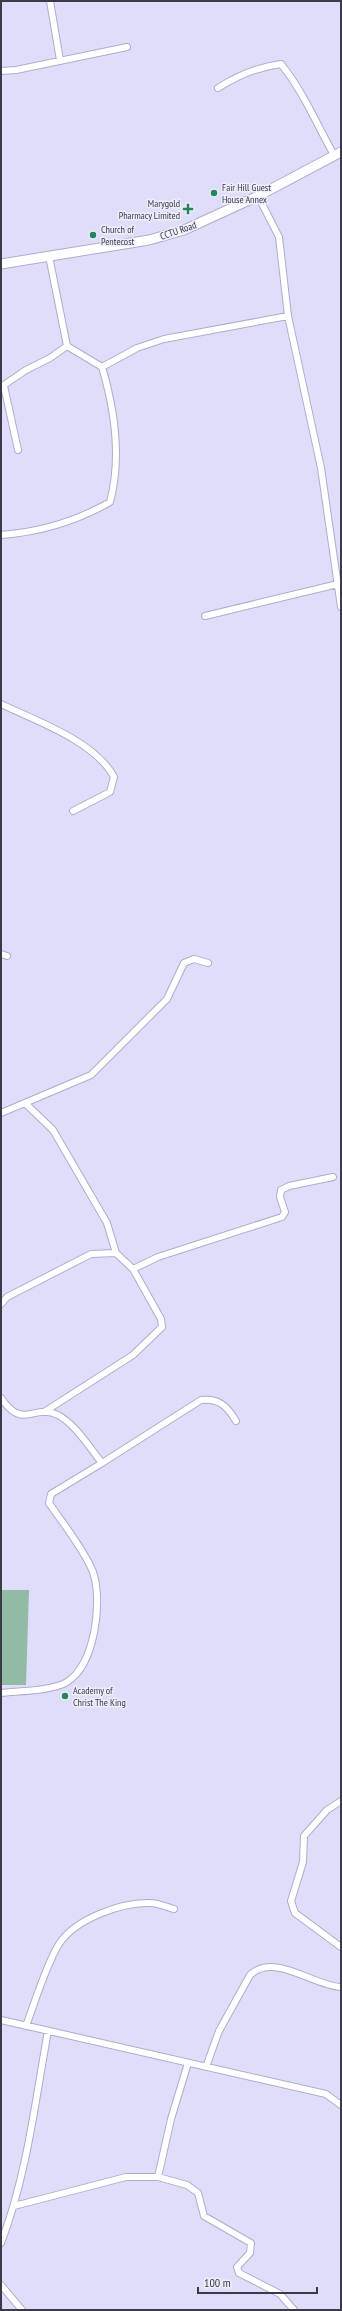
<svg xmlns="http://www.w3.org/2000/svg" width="342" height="2311" viewBox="0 0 342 2311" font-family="'PT Sans Narrow',sans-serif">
  <rect width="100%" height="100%" fill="#dfdefa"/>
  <!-- pitch -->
  <path fill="#92baa5" d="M 1,1590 L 29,1590 L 26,1685 L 1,1685 Z"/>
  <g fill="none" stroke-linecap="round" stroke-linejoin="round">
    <!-- street casing -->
    <g stroke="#adaccd" stroke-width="8">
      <path id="street" d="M 50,1 L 60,60
        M 1,71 L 16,70 L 127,47
        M 218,88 C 238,75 257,67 281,64 C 303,91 317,125 334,155
        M 258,196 L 279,237 L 288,316 L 321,468 L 341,607
        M 102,367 L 137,348 L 164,339 L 288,316
        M 4,386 L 18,450
        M 1,387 L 26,370 L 50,358 L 67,346
        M 1,535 C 41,532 75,522 110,502 C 122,457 115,411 102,367 L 67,346 L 49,256
        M 205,616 L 338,584
        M 1,704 C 36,721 95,741 114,777 L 110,792 L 73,811
        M 1,954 L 7,956
        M 25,1103 L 53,1130 L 107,1223 L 116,1253 L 133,1269 L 158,1257 L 282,1217 L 285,1212 L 280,1197 L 281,1190 L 289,1186 L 333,1177
        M 1,1113 L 91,1075 L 167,999 L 184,963 L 194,959 L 208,963
        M 1,1304 L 7,1297 L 91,1254 L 116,1253
        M 1,1398 C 23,1431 34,1403 58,1415 C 76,1425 89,1447 102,1463 L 51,1494 L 49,1503 C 62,1522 85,1551 93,1572 C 103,1601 95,1665 67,1682 C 52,1691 19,1691 1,1693
        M 44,1412 L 133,1355 L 162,1327 L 161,1319 L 133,1269
        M 102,1463 L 201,1400 C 219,1398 227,1406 236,1421
        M 341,1801 L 327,1810 L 304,1836 L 303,1862 L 291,1901 L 295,1913 L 341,1947
        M 1,2020 L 326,2094 L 341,2105
        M 26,2026 C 35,2002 46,1965 59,1944 C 75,1919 122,1902 150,1903 C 158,1903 167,1907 174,1909
        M 206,2067 L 219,2031 L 250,1975 C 275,1952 313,1986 341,1987
        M 158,2177 L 171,2119 L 188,2063
        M 14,2206 L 126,2177 L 158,2177 L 187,2185 L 198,2193 L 204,2216 L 251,2243 L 250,2253 L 237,2267 L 239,2273 L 280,2294 L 294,2310
        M 1,2243 C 27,2175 35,2102 48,2031
        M 1,2285 L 22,2310"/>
    </g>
    <!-- secondary casing -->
    <g stroke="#adaccd" stroke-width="11">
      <path id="secondary" d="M 1,264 L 149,240 L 184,230 L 258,196 L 341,152"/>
    </g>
    <!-- street -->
    <use href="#street" stroke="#fff" stroke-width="6"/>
    <!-- secondary -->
    <use href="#secondary" stroke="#fff" stroke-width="9"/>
  </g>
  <!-- markers -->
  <g fill="#25865e" stroke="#ededfb" stroke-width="1.5">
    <circle cx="214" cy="193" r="4"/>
    <path d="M186 203h4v4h4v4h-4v4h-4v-4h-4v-4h4z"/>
    <circle cx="93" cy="235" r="4"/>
    <circle cx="65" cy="1696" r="4"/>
  </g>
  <g text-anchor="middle" stroke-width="3" stroke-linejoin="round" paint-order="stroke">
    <!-- poi labels -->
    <g font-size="10" fill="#3a3a48" stroke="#ededfb" text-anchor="start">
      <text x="222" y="191">Fair Hill Guest<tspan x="222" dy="12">House Annex</tspan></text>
      <text x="180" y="207" text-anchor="end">Marygold<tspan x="180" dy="12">Pharmacy Limited</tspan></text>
      <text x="101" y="233">Church of<tspan x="101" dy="12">Pentecost</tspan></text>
      <text x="73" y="1694">Academy of<tspan x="73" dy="12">Christ The King</tspan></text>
    </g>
    <!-- street labels -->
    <g font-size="10" fill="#3a3a48" stroke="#ededfb">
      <text transform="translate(178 230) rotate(-19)" y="4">CCTU Road</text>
    </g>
  </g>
  <!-- border -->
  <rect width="342" height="2311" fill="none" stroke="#3a3a48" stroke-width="4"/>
  <!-- scale -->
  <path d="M198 2287v6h119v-6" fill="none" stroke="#3a3a48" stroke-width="2"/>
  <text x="204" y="2287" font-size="12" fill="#3a3a48" stroke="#ededfb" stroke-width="3" paint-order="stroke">100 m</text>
</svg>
